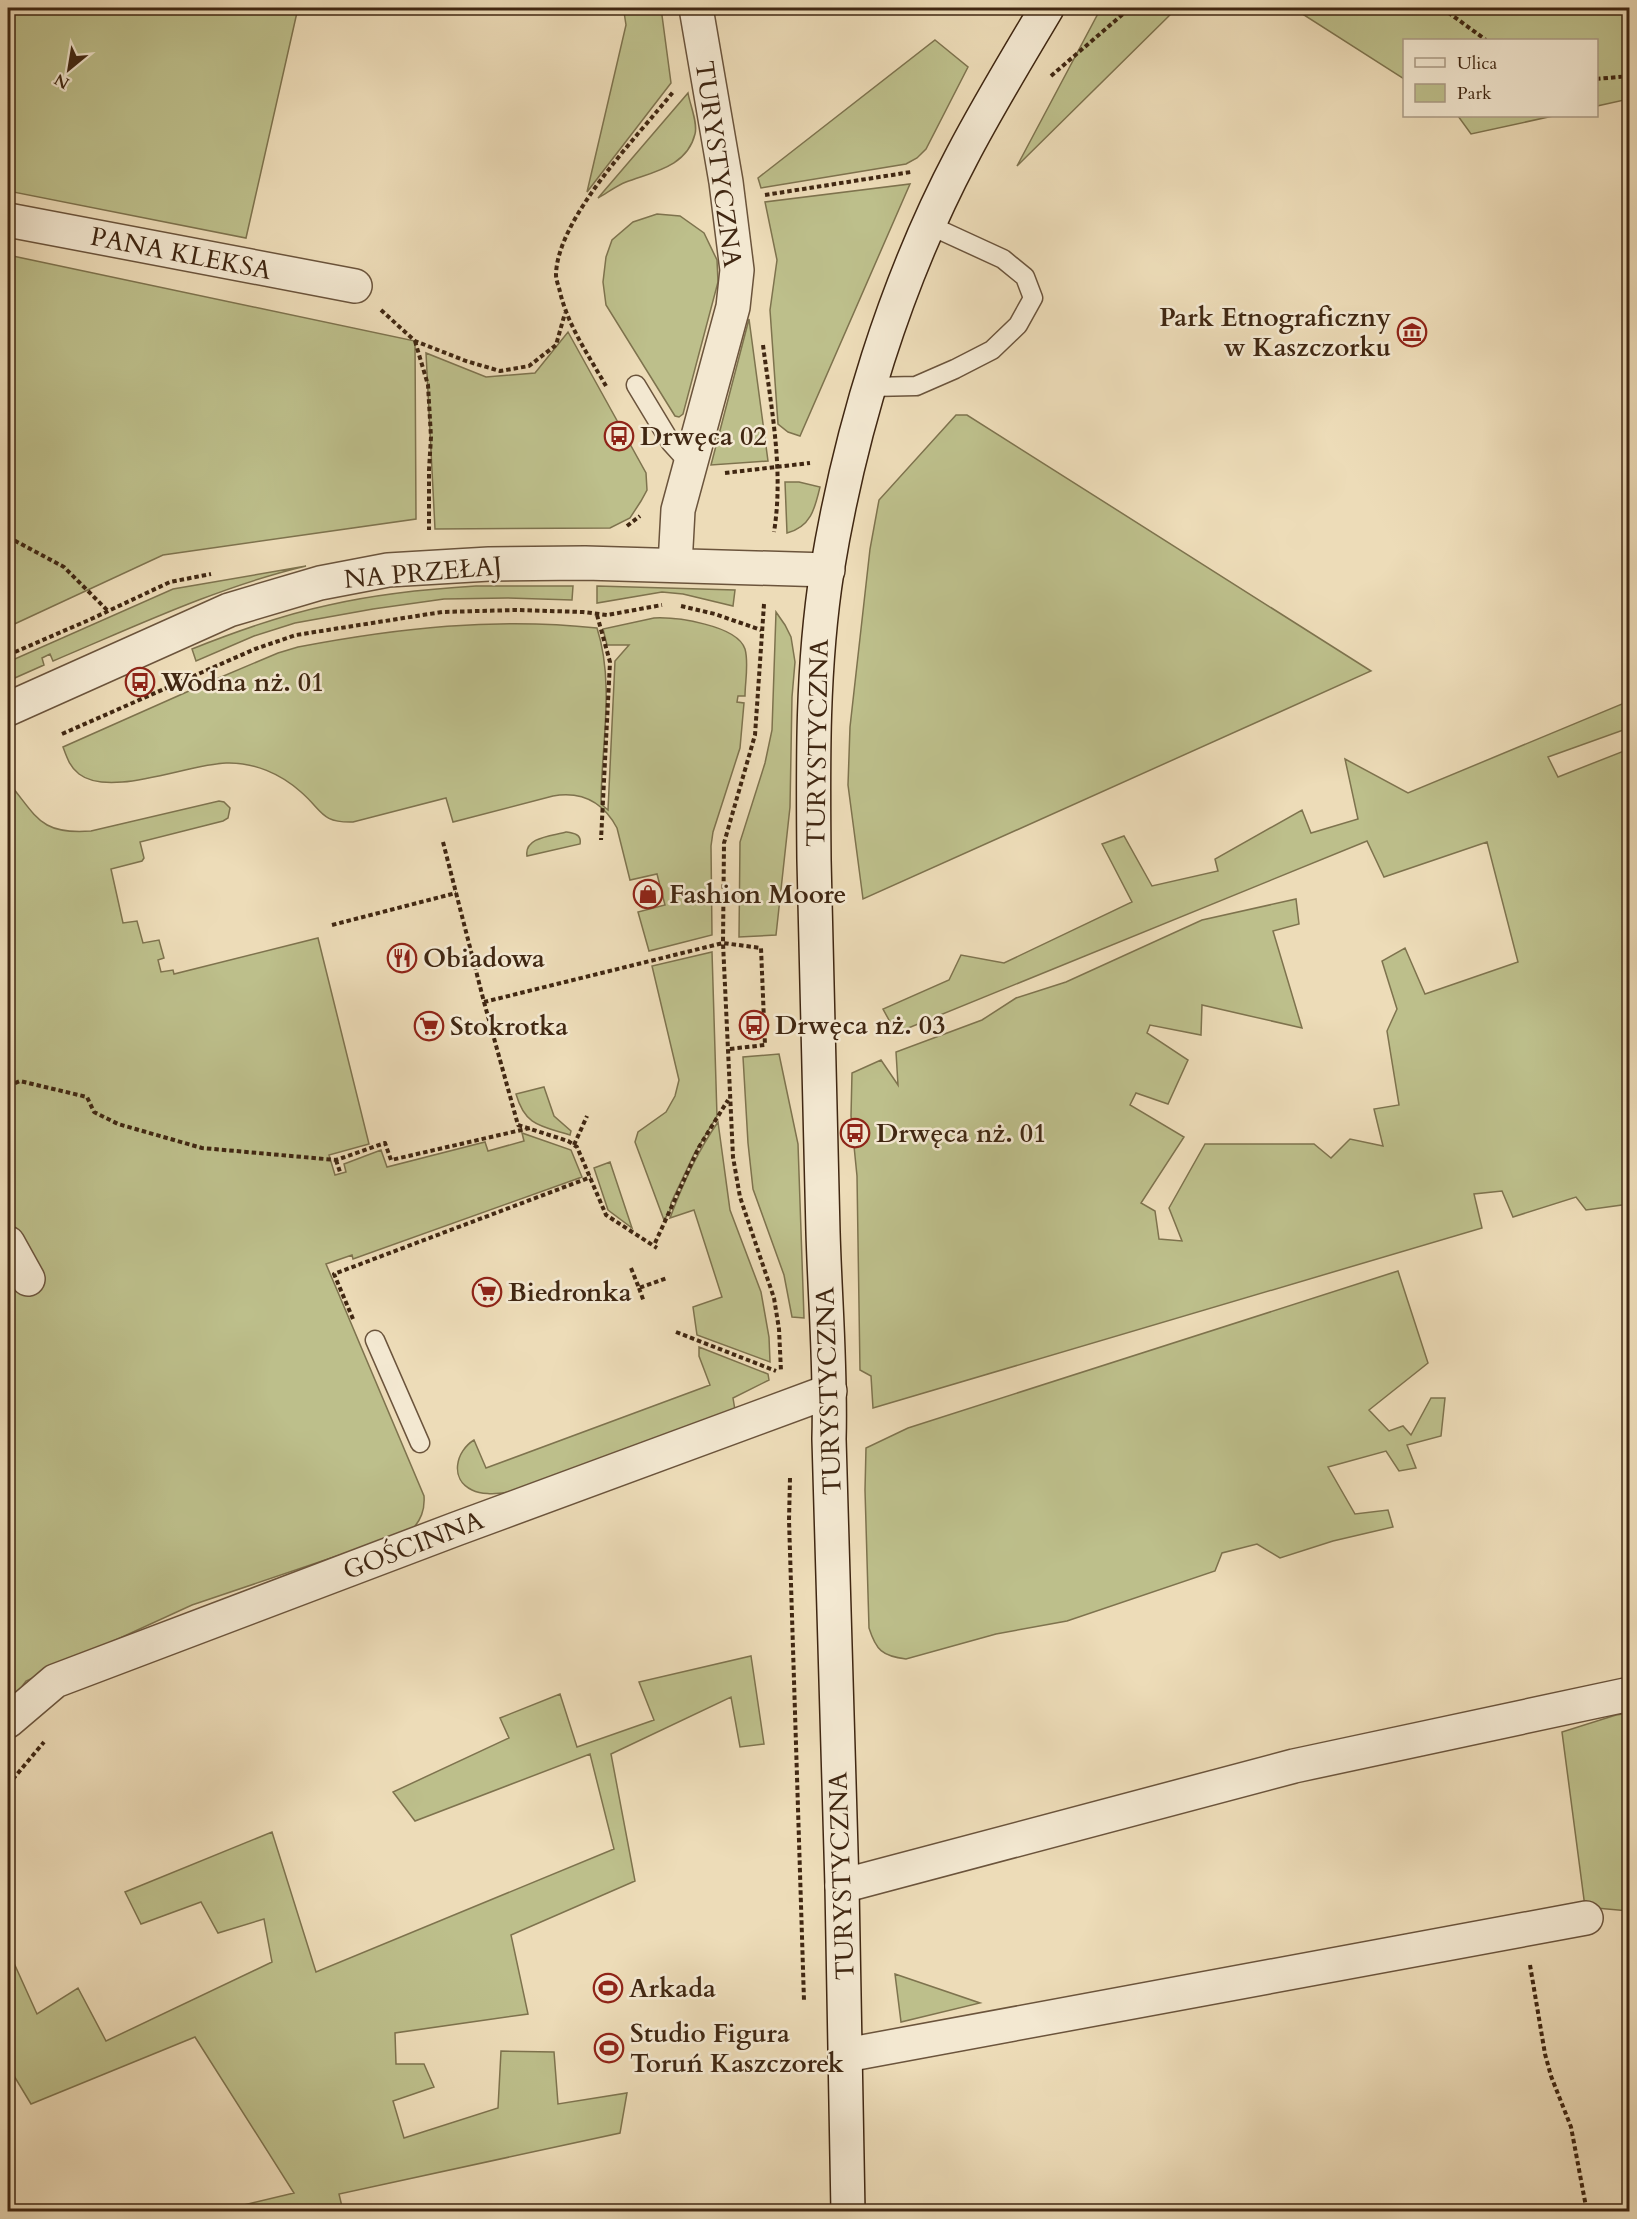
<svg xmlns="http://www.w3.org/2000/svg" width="1637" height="2219" viewBox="0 0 1637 2219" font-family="Cardo,serif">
  <rect width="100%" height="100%" fill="#eddcb8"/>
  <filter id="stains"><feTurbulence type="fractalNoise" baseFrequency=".00333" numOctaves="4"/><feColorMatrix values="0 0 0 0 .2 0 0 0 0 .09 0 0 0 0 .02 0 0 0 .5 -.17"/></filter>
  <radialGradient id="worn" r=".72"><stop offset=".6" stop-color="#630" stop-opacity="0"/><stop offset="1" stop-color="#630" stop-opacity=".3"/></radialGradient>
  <!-- green -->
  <path fill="#bdbf8b" stroke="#7e734e" stroke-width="1.5" d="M 8,8 L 298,8 L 246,238 L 8,191 Z
    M 621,8 L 661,8 L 671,83 L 587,192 L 626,25 L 624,12 Z
    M 1101,8 L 1177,8 L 1017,166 Z
    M 1293,8 L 1629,8 L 1629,99 L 1597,106 L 1596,40 L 1404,40 L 1404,79 Z
    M 935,40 L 968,67 L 926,149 L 917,158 L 906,164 L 761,188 L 758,178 Z
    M 688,93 C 690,105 698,123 695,134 C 687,167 652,172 626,182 C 616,186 607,193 598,198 Z
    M 1458,116 L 1553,116 L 1471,134 Z
    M 910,184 L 800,436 L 788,432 L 778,424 L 770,310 L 777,260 L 765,202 Z
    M 657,214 L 680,216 L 704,233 L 717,260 L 718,282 L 683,414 L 679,417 L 675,416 L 606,305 L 603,282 L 606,257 L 612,240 L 633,222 Z
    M 8,255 L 415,341 L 416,519 L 163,555 L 8,627 Z
    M 749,319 L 768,461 L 711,465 Z
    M 568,332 L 646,473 L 647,490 L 641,501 L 630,518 L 610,528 L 435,529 L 426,353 L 486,377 L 535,373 Z
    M 956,415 L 967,415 L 1371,671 L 863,899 L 848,785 L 850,727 L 870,549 L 879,500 Z
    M 785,482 L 799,482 L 820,487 C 815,508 811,527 787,533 Z
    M 306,566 C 218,587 136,626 53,661 L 50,654 L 42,658 L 44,665 L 8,681 L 8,662 L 173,589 Z
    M 476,586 L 573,586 L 572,600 L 507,598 L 444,599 L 373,609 L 295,623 L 254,636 L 196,661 L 192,649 C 237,631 282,615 329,605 C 377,594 426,589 476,586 Z
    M 597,586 L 735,590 L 733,606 L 683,594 L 662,592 L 597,603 Z
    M 776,612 L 785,625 L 791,637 L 795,662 L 792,697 L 790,807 L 776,935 L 739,937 L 740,842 L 765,763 L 772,730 Z
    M 654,618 C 676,617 737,625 745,649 C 749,663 745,682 745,696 L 738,696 L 737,702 L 744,703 L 740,748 L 713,832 L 711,846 L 712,935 L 649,951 L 638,912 L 665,905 L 657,874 L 630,880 L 617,828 C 603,802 582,791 553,796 L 453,822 L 446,798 L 353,822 C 321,823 323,811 301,792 C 281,774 254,762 226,763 C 188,764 110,798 79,774 C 70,767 67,758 63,747 L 207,683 L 278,653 L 298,647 C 398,628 496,617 597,628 C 615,684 601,746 601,804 L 608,810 L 615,661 L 629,645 L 607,645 L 603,629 Z
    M 1629,701 L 1629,728 L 1548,757 L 1558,777 L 1629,749 L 1629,1204 L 1586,1210 L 1576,1197 L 1513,1217 L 1502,1191 L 1474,1194 L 1482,1228 L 873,1408 L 871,1376 L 860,1370 L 857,1176 L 851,1116 L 852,1073 L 881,1060 L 898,1085 L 896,1052 L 982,1020 L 1016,998 L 1066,982 L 1202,920 L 1296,899 L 1299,924 L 1273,931 L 1302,1028 L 1202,1005 L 1201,1035 L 1150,1025 L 1147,1033 L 1188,1060 L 1168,1104 L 1136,1093 L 1130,1105 L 1184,1137 L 1141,1203 L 1155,1211 L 1159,1239 L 1182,1241 L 1169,1208 L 1205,1144 L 1314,1144 L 1331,1158 L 1350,1139 L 1383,1146 L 1374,1109 L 1399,1105 L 1387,1031 L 1397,1009 L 1382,961 L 1405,948 L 1425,994 L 1518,962 L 1487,842 L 1384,877 L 1367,841 L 896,1033 L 883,1009 L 949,980 L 961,955 L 1004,963 L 1132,902 L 1102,844 L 1124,836 L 1152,886 L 1218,871 L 1215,859 L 1302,810 L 1311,833 L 1358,819 L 1345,759 L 1408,793 Z
    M 8,782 C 37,816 39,835 91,831 L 219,801 L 224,802 L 230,808 L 228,818 L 223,821 L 140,842 L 144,858 L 142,861 L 111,869 L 123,923 L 137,921 L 143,943 L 159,940 L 164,958 L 158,960 L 161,972 L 173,970 L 174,974 L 318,938 L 369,1144 L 329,1155 L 335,1175 L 346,1172 L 344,1164 L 381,1150 L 387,1167 L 485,1142 L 488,1151 L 524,1141 L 522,1133 L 571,1150 L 582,1177 L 353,1259 L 352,1255 L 326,1264 L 424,1496 C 425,1510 421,1520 411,1531 L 192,1605 L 26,1681 L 8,1705 L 8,1296 L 17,1285 L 8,1271 L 8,1104 L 10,1098 L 8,1095 Z
    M 566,832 C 573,833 582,834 580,844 L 527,856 C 524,837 552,836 566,832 Z
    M 712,952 L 717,1116 L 694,1154 L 671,1203 L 670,1211 L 664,1220 L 635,1142 L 638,1132 L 666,1112 L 675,1096 L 679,1080 L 652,966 Z
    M 779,1054 L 798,1144 L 804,1318 L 792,1317 L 784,1275 L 753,1189 L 748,1143 L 743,1057 Z
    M 544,1087 L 554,1116 L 571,1131 L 570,1135 C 541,1126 525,1126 516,1094 Z
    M 718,1122 L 730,1210 L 761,1292 L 769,1337 L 770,1362 L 697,1335 L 693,1307 L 722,1297 L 694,1210 L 670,1218 C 683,1183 697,1152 718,1122 Z
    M 610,1162 L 632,1228 L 608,1210 L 594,1168 Z
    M 1398,1271 L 1428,1363 L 1369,1410 L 1389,1431 L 1403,1426 L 1411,1435 L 1431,1398 L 1445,1398 L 1441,1436 L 1407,1445 L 1416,1468 L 1399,1471 L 1386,1451 L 1328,1467 L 1355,1514 L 1388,1510 L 1393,1527 L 1333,1541 L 1280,1558 L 1257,1544 L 1222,1553 L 1215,1571 L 1067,1621 L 996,1634 L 906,1659 C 882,1656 876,1650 869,1628 L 865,1490 L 866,1448 L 908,1428 Z
    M 699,1347 L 768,1374 L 769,1380 L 733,1398 L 735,1410 L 511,1492 C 498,1493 484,1496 472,1490 C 449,1479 456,1451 474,1440 L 486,1468 L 710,1385 L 699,1356 Z
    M 751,1656 L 764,1744 L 740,1747 L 731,1697 L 611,1754 L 635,1881 L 511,1935 L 528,2014 L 395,2033 L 396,2064 L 424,2064 L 434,2087 L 393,2101 L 404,2138 L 498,2108 L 501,2051 L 554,2052 L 558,2104 L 627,2093 L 620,2133 L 339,2194 L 343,2211 L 219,2211 L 294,2193 L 195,2037 L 31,2104 L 8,2066 L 8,1963 L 13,1961 L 37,2014 L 78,1988 L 106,2041 L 272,1962 L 264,1919 L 218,1933 L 201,1902 L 141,1924 L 125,1892 L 272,1832 L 316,1972 L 614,1849 L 590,1754 L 415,1821 L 393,1792 L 509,1738 L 500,1718 L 560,1694 L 577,1747 L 654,1720 L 639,1682 Z
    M 1629,1713 L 1629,1911 L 1585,1907 L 1562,1732 L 1616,1715 Z
    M 895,1974 L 980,2003 L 901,2022 Z"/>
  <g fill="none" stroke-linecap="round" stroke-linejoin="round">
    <!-- service casing -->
    <g stroke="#6b543c" stroke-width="21">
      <path id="service" d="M 636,385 L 671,443 L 690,464
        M 870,387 L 916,386 L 955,369 L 992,350 L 1018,325 L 1033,298 L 1025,277 L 1003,259 L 929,225
        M 375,1340 L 420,1443"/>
    </g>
    <!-- minor casing -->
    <g stroke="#6b543c" stroke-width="36">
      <path id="minor" d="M 8,220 L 355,286
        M 675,565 L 678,510 L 733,307 L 737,270 L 726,182 L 696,8
        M 8,709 L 229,610 L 320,583 L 388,570 L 489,564 L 585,563 L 828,570
        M 8,1243 L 28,1279
        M 8,1721 L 55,1681 L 456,1529 L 830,1391
        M 842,1886 L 1294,1766 L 1630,1694
        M 846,2055 L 1586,1918"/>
    </g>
    <!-- secondary casing -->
    <g stroke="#402712" stroke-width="36">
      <path id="secondary" d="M 848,2212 L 842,1886 L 829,1439 C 831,1370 825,1301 823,1232 C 819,1108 816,984 814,860 C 813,763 812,667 827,571 C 850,430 895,283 962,156 C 988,106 1018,57 1047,8"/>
    </g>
    <!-- path -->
    <path stroke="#402712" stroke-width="4" stroke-dasharray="4.5 3" stroke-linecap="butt" d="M 1442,8 L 1486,40
      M 1051,76 L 1130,8
      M 1596,79 L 1630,76
      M 765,195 L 911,172
      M 381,310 L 415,341 L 466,361 L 500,371 L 529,366 L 556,345 L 565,313
      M 415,341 L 428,385 L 431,437 L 429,470 L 429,530
      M 763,345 C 771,407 784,470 774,532
      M 606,386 C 589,356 568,326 560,292 C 559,287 556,280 556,275 C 557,218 638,136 673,92
      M 725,473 L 810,463
      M 627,526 L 640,516
      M 8,537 L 64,567 L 108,611
      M 764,604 L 755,735 L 724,843 L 723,943 L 733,1157 L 740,1197 L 774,1298 L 779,1329 L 781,1371
      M 681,606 L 715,614 L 761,630
      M 597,615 L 610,662 L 601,840
      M 8,655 L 89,620 L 170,582 L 211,574
      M 62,734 L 255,649 L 296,635 L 442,612 L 516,610 L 583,612 L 607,615 L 662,605
      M 443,842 L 484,1002 L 723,943 L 761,948 L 765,1045 L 729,1049
      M 332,925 L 456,893
      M 484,1002 L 518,1125 L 568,1141 L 577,1147 L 606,1215 L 657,1248
      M 8,1086 L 20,1081 L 87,1097 L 94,1112 L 118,1124 L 202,1148 L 336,1160 L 385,1143 L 391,1160 L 530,1128
      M 574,1145 L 587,1116
      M 336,1160 L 340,1172
      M 655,1243 L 699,1147 L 728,1100
      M 631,1268 L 639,1288 L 667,1278
      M 639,1288 L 644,1302
      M 353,1319 L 334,1274 L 591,1177
      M 676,1332 L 776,1371
      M 790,1478 L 789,1520 L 804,2001
      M 8,1785 L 44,1742
      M 1530,1965 L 1545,2054 L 1551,2076 L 1571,2127 L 1587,2212"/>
    <!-- service -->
    <use href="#service" stroke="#f3e8d1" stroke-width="18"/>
    <!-- minor -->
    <use href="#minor" stroke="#f3e8d1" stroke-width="33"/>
    <!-- secondary -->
    <use href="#secondary" stroke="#f3e8d1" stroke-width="33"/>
  </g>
  <!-- icons -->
  <defs>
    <g id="museum-ring" transform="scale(1.5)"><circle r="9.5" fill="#f3e8d1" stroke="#8f2418" stroke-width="1.5"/><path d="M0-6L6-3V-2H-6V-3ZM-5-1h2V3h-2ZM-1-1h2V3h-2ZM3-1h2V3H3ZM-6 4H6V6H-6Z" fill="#8f2418"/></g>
    <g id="bus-ring" transform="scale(1.5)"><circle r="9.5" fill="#f3e8d1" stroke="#8f2418" stroke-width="1.5"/><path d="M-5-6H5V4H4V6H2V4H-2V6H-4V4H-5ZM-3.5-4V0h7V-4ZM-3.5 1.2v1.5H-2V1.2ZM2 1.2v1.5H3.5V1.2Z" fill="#8f2418"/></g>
    <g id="shop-ring" transform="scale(1.5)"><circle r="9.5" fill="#f3e8d1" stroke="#8f2418" stroke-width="1.5"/><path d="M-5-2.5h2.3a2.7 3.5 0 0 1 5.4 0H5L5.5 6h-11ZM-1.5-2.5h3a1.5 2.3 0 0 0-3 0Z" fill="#8f2418"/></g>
    <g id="restaurant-ring" transform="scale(1.5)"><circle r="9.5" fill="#f3e8d1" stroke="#8f2418" stroke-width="1.5"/><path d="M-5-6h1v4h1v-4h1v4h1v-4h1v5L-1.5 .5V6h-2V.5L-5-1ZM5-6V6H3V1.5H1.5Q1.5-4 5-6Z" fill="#8f2418"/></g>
    <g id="supermarket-ring" transform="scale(1.5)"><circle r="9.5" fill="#f3e8d1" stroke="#8f2418" stroke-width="1.5"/><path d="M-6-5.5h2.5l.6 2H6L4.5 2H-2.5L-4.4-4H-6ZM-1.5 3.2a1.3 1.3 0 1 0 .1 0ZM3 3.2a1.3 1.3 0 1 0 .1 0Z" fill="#8f2418"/></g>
    <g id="stadium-ring" transform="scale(1.5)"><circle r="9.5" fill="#f3e8d1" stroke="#8f2418" stroke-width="1.5"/><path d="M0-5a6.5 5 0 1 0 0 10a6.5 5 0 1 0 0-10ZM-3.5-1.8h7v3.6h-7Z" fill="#8f2418"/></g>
  </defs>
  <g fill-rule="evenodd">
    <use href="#museum-ring" x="1412" y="332"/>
    <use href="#bus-ring" x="619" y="436"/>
    <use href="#bus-ring" x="140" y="682"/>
    <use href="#shop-ring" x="648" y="894"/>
    <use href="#restaurant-ring" x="402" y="958"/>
    <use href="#bus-ring" x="754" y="1025"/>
    <use href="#supermarket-ring" x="429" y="1026"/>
    <use href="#bus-ring" x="855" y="1133"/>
    <use href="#supermarket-ring" x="487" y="1292"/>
    <use href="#stadium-ring" x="608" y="1988"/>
    <use href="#stadium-ring" x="609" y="2048"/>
  </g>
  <g text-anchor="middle" stroke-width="5" stroke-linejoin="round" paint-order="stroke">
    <!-- street labels -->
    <g font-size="26" fill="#402712" stroke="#f3e8d1">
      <text transform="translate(719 164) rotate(82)" y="9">TURYSTYCZNA</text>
      <text transform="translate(181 253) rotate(11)" y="9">PANA KLEKSA</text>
      <text transform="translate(423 572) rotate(-5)" y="9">NA PRZEŁAJ</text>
      <text transform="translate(817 743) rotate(-89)" y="9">TURYSTYCZNA</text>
      <text transform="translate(828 1391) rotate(-92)" y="9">TURYSTYCZNA</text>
      <text transform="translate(413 1545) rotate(-21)" y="9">GOŚCINNA</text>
      <text transform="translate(841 1876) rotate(-92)" y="9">TURYSTYCZNA</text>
    </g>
    <!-- poi labels -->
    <g font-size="26" font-weight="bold" fill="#402712" stroke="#f3e8d1" text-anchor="start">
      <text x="1391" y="326" text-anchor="end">Park Etnograficzny<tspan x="1391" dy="30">w Kaszczorku</tspan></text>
      <text x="640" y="445">Drwęca 02</text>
      <text x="161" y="691">Wodna nż. 01</text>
      <text x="669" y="903">Fashion Moore</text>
      <text x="423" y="967">Obiadowa</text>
      <text x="775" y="1034">Drwęca nż. 03</text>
      <text x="450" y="1035">Stokrotka</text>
      <text x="876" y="1142">Drwęca nż. 01</text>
      <text x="508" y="1301">Biedronka</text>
      <text x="629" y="1997">Arkada</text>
      <text x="630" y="2042">Studio Figura<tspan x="630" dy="30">Toruń Kaszczorek</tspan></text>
    </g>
  </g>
  <!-- margin -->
  <rect width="1637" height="2219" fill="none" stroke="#eddcb8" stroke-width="30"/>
  <rect x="9" y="9" width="1619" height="2201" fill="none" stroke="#402712" stroke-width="3"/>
  <rect x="15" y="15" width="1607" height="2189" fill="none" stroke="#402712" stroke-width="1.5"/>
  <!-- legend -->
  <rect x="1403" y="39" width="195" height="78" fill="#f3e8d1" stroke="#ab9b85" stroke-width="1.5"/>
  <rect x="1415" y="58" width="30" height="9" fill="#f3e8d1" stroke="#ab9b85" stroke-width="1.5"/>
  <text x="1457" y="69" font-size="18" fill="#402712">Ulica</text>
  <rect x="1415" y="84" width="30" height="18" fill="#bdbf8b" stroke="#ab9b85" stroke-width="1.5"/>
  <text x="1457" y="99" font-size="18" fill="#402712">Park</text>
  <!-- north arrow -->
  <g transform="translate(69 69) rotate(210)" stroke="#f3e8d1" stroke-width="4.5" paint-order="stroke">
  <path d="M0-4.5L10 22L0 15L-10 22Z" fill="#402712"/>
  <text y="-9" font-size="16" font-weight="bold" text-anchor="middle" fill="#402712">N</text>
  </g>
  <rect width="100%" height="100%" filter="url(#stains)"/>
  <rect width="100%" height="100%" fill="url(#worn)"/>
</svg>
